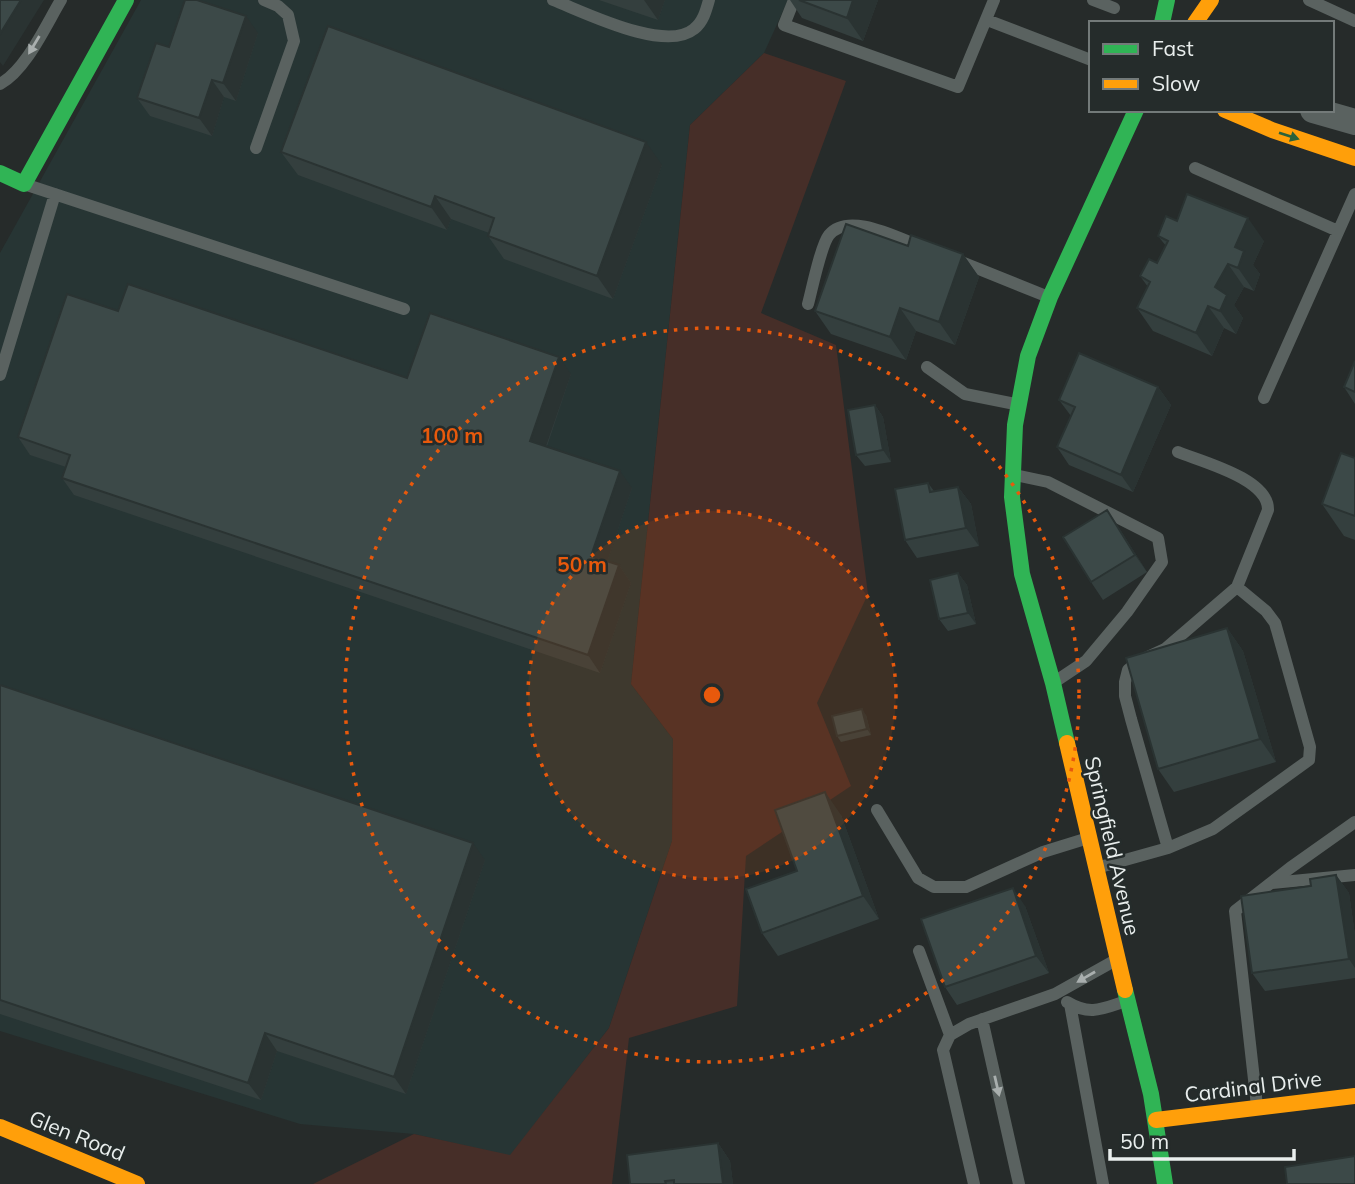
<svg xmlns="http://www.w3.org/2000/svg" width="1355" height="1184" viewBox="0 0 1355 1184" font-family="Mulish,sans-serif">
  <rect width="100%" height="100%" fill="#262b2a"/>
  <!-- built -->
  <path fill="#273534" d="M 141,0 L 788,0 L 764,53 L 690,125 L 631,684 L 673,739 L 672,841 L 609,1028 L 510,1156 L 414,1134 L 300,1124 L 0,1031 L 0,253 Z"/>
  <!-- green -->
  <path fill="#462e28" d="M 764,53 L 846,81 L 761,313 L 836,345 L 868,594 L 817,703 L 851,786 L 746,856 L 737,1006 L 629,1038 L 612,1184 L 313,1184 L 414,1134 L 510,1155 L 609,1028 L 672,841 L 673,739 L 631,684 L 690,125 Z"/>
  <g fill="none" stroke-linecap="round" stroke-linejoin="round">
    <!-- lane -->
    <path stroke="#5a6260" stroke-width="12" d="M 553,0 C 584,12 665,53 694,29 C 703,22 706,11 709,0
      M 794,0 L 784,25 L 958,87 L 994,0
      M 1093,0 L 1114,8
      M 1309,0 L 1355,21
      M 987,20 L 1091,60
      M 0,84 C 26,70 46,25 61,0
      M 256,148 L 294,41 L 288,15 L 278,6 L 264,0
      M 1195,168 L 1338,231
      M 27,185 L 404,309
      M 959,261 L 1046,296
      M 808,304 C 812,289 821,245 829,235 C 849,211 899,239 922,247
      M 927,367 L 965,394 L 1015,404
      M 0,375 L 55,194
      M 1264,398 L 1355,194
      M 1178,452 C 1203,462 1269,479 1268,510 L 1237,587
      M 1015,475 L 1048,482 L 1158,538 L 1162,562 L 1127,612 L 1086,661 L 1056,681
      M 877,810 L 918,878 L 934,887 L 966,887 L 1043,852 L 1085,839
      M 1100,867 L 1168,848 L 1213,829 L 1309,760 L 1310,747 L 1275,623 L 1266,611 L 1237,587 L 1165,649 L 1139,661 L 1128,670 L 1125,682 L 1125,696 L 1131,719 L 1168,848
      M 1272,883 L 1355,875
      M 919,951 L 950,1035
      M 1067,1002 C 1090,1016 1102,1009 1126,1001
      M 1070,1004 L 1103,1184
      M 982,1019 L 1019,1184
      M 1257,1106 L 1235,911 L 1290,868 L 1355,822
      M 974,1184 L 943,1050 L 950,1035 L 969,1024 L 1055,994 L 1114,961"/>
    <!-- street -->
    <path stroke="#5a6260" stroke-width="26" d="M 1313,110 L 1355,122"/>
    <!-- fast -->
    <path stroke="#30b455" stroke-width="16" d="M 1162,23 L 1167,0
      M 0,173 L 24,184 L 126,0
      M 1067,743 L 1053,683 L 1022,574 L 1012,497 L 1015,425 L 1028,356 L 1050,297 L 1136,110
      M 1125,990 L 1151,1094 L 1165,1184"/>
    <!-- slow -->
    <path stroke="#ff9f0a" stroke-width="16" d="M 1195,23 L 1211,0
      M 1225,110 L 1272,130 L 1355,158
      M 1067,743 L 1125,990
      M 1156,1120 L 1355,1096
      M 0,1127 L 137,1184"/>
  </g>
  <!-- wall -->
  <path fill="#343f3e" d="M 599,0 L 665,0 L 658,20 Z
    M 790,0 L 878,0 L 863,41 L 802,18 Z
    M 258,33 L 236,101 L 224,97 L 212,136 L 150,116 L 137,98 L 169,47 Z
    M 281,152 L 662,165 L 613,299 L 504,259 L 488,236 L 489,233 L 451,219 L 447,230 L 298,175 Z
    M 1177,221 L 1264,241 L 1253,265 L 1260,274 L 1254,291 L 1244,287 L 1234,305 L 1243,318 L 1236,334 L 1224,328 L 1212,356 L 1153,331 L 1137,308 L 1148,287 L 1140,276 L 1157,263 L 1166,246 L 1158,236 Z
    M 908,246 L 963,254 L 979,277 L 955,345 L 916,331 L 906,360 L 831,334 L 815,311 Z
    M 118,311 L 407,378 L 571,374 L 547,446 L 632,488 L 607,562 L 619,565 L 631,583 L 600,673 L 74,495 L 62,478 L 66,467 L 30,455 L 18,437 Z
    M 1355,361 L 1355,404 L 1344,387 Z
    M 1158,387 L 1171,405 L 1133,492 L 1069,465 L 1057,447 L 1071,416 L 1059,400 Z
    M 875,405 L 883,417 L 891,462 L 865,466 L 856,455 Z
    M 1355,458 L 1355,540 L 1344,536 L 1322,504 Z
    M 928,483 L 934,491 L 958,487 L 971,504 L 979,546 L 917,558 L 905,540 Z
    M 1119,528 L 1147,572 L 1103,600 L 1091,582 Z
    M 958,573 L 967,585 L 976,624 L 948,631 L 939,619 Z
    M 1227,628 L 1243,651 L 1276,762 L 1174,792 L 1158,769 Z
    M 0,685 L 485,860 L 406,1094 L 277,1051 L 261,1100 L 0,1014 Z
    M 866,715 L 871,735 L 841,742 L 837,736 Z
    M 841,815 L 879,919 L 778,956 L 762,933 L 797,871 Z
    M 1336,875 L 1349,893 L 1355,935 L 1355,978 L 1265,991 L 1252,973 Z
    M 1025,906 L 1049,973 L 957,1005 L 945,987 Z
    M 718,1143 L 730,1161 L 733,1184 L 630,1184 Z"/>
  <!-- shaded-wall -->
  <path fill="#2a3332" d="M 21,0 L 44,0 L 3,66 L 0,62 L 0,34 Z
    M 644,0 L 665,0 L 658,20 Z
    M 853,0 L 878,0 L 863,41 L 847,18 Z
    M 246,16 L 258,33 L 236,101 L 223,83 Z
    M 212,80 L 224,97 L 212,136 L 199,118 Z
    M 646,142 L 662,165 L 613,299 L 597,276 Z
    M 435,196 L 451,219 L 447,230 L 431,207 Z
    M 1248,218 L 1264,241 L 1253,265 L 1260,274 L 1254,291 L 1238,268 L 1235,247 Z
    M 963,254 L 979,277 L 955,345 L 939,322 Z
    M 1228,264 L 1244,287 L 1234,305 L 1243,318 L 1236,334 L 1220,311 L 1215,287 Z
    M 1208,306 L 1224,328 L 1212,356 L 1196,333 Z
    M 900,308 L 916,331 L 906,360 L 890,337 Z
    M 559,357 L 571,374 L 542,458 L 530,441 Z
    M 1158,387 L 1171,405 L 1133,492 L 1121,475 Z
    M 875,405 L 883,417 L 891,462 L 883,450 Z
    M 620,471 L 632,488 L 603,574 L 591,556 Z
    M 958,487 L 971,504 L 979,546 L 966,528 Z
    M 1107,510 L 1119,528 L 1147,572 L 1135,555 Z
    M 619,565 L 631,583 L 600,673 L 588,655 Z
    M 958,573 L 967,585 L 976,624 L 968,613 Z
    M 1227,628 L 1243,651 L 1276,762 L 1260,739 Z
    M 862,709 L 866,715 L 871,735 L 867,729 Z
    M 825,792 L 841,815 L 879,919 L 863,896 Z
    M 473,843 L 485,860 L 406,1094 L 394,1077 Z
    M 1336,875 L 1349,893 L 1355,935 L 1355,968 L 1349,959 Z
    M 1013,888 L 1025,906 L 1049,973 L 1036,956 Z
    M 265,1033 L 277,1051 L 261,1100 L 248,1083 Z
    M 718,1143 L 730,1161 L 733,1184 L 723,1184 Z"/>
  <!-- building -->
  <path fill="#3c4948" stroke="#2a3332" stroke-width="2" d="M 0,0 L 21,0 L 0,34 Z
    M 185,0 L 197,0 L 246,16 L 223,83 L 212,80 L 199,118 L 137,98 L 156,43 L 169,47 Z
    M 799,0 L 853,0 L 847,18 Z
    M 328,26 L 646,142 L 597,276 L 488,236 L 494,218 L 435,196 L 431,207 L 281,152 Z
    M 1187,194 L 1248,218 L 1235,247 L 1244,251 L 1238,268 L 1228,264 L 1215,287 L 1227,295 L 1220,311 L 1208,306 L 1196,333 L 1137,308 L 1150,282 L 1140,276 L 1149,259 L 1157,263 L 1168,241 L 1158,236 L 1166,216 L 1177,221 Z
    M 846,224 L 908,246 L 911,235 L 963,254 L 939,322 L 900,308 L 890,337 L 815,311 Z
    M 128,284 L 407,378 L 430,313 L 559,357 L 530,441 L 620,471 L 591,556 L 619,565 L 588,655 L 62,478 L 70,455 L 18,437 L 67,294 L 118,311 Z
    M 1079,353 L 1158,387 L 1121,475 L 1057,447 L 1075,407 L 1059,400 Z
    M 1355,361 L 1355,392 L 1344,387 Z
    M 875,405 L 883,450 L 856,455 L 848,410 Z
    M 1341,453 L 1355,458 L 1355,516 L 1322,504 Z
    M 928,483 L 930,492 L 958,487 L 966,528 L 905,540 L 895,489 Z
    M 1107,510 L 1135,555 L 1091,582 L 1063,537 Z
    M 958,573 L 968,613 L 939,619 L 930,580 Z
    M 1227,628 L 1260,739 L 1158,769 L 1126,658 Z
    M 0,685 L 473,843 L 394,1077 L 265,1033 L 248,1083 L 0,1000 Z
    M 862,709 L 867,729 L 837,736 L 832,716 Z
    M 825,792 L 863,896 L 762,933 L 746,889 L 797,871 L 775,810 Z
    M 1336,875 L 1349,959 L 1252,973 L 1241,896 L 1311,886 L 1310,879 Z
    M 1013,888 L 1036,956 L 945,987 L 921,919 Z
    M 718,1143 L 723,1184 L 674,1184 L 674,1180 L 665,1181 L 666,1184 L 630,1184 L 627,1155 Z
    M 1355,1156 L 1355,1184 L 1287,1184 L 1285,1167 Z"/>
  <!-- one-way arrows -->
  <defs><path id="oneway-solid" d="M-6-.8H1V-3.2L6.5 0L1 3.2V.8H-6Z" transform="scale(1.75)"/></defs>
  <g fill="#a9afae">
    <use href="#oneway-solid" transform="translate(34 45) rotate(121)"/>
    <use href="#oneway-solid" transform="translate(1086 977) rotate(150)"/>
    <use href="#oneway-solid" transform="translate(997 1086) rotate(77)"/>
  </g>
  <use fill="#29623c" href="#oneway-solid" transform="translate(1289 136) rotate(18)"/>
  <!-- distance rings -->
  <circle cx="712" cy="695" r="184" fill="#e8590c" fill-opacity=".12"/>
  <g fill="none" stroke="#e8590c" stroke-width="3.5" stroke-dasharray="3.5 7">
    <circle cx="712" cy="695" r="184"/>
    <circle cx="712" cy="695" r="367"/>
  </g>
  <g text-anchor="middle" stroke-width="5" stroke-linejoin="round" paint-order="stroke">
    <!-- street labels -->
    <g font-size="21" fill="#e9eeed" stroke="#252c2b">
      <text transform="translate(1112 846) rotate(77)" y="7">Springfield Avenue</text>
      <text transform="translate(1253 1087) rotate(-7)" y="7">Cardinal Drive</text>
      <text transform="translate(77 1136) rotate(22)" y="7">Glen Road</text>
    </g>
  </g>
  <circle cx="712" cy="695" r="10" fill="#e8590c" stroke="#252c2b" stroke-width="3.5"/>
  <g font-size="21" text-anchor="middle" font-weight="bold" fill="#e8590c" stroke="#252c2b" stroke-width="5" stroke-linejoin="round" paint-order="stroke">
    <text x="452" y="443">100 m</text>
    <text x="582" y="572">50 m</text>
  </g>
  <!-- legend -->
  <rect x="1089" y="21" width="245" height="91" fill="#252c2b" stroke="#737a79" stroke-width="2"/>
  <rect x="1103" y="44" width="35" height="10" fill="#30b455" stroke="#737a79" stroke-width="2"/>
  <text x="1152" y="56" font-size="21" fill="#e9eeed">Fast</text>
  <rect x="1103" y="79" width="35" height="10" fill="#ff9f0a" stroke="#737a79" stroke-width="2"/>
  <text x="1152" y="91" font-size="21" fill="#e9eeed">Slow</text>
  <!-- scale -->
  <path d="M1110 1149v10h184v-10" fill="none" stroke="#e9eeed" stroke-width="3.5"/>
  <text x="1120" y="1149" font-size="21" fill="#e9eeed" stroke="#252c2b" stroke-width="5" paint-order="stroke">50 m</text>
</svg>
